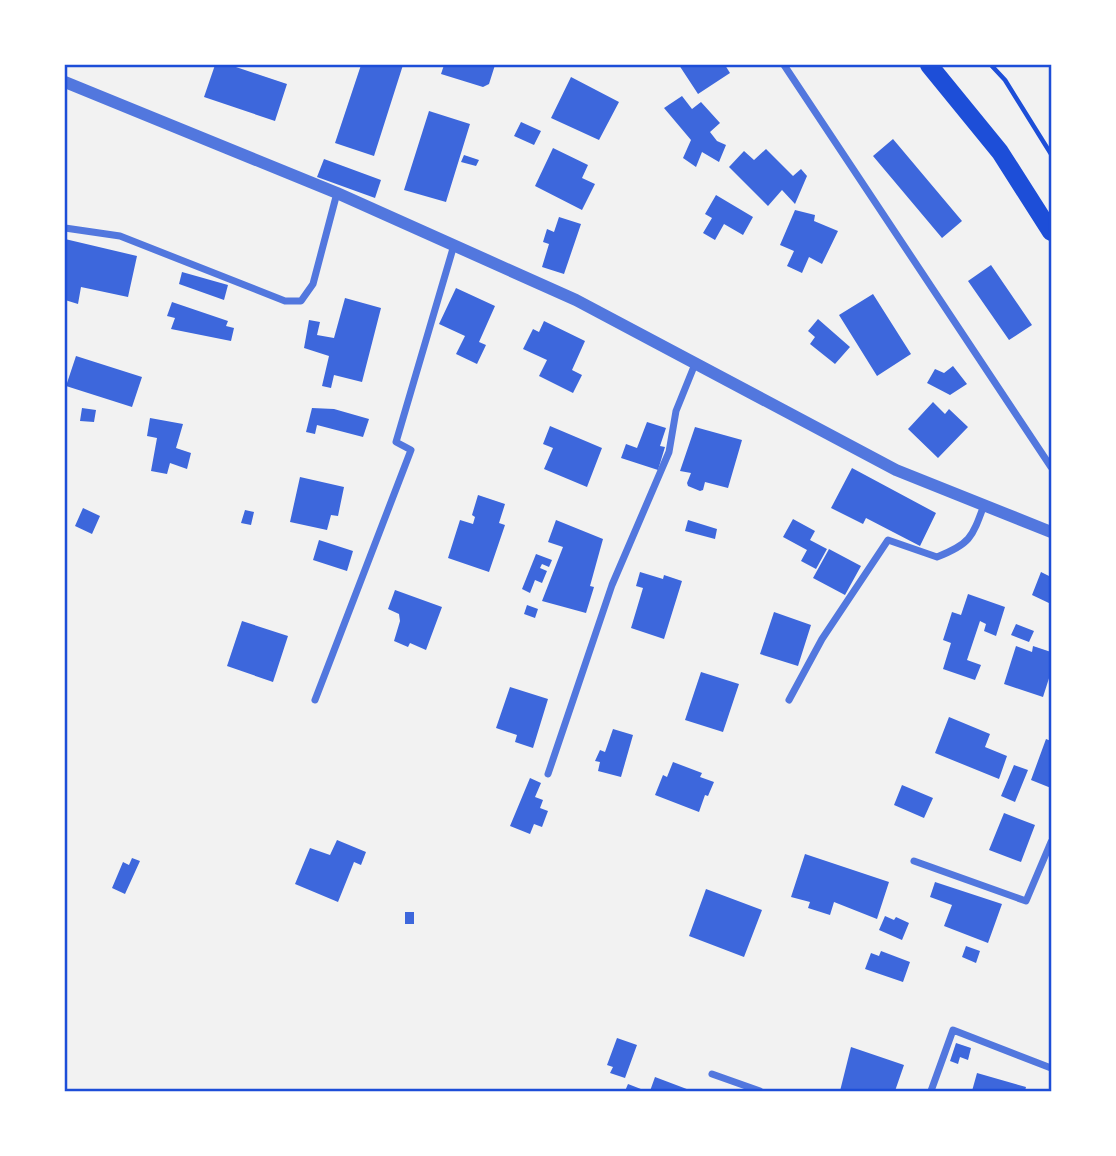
<svg xmlns="http://www.w3.org/2000/svg" width="1116" height="1156" viewBox="0 0 1116 1156" font-family="Barlow,sans-serif">
  <rect width="100%" height="100%" fill="#f2f2f2"/>
  <!-- building -->
  <path fill="#3d67dc" d="M 215,65 L 230,65 L 287,84 L 275,121 L 204,97 Z
    M 361,65 L 403,65 L 374,156 L 335,143 Z
    M 444,65 L 495,65 L 489,84 L 483,87 L 441,74 Z
    M 679,65 L 725,65 L 730,73 L 698,94 Z
    M 571,77 L 619,102 L 599,140 L 551,118 Z
    M 682,96 L 692,109 L 701,102 L 720,123 L 710,132 L 717,141 L 726,145 L 719,162 L 702,152 L 696,167 L 683,158 L 691,140 L 664,108 Z
    M 429,111 L 470,124 L 446,202 L 404,190 Z
    M 521,122 L 541,131 L 534,145 L 514,136 Z
    M 893,139 L 962,221 L 942,238 L 873,156 Z
    M 553,148 L 588,165 L 582,178 L 595,184 L 582,210 L 535,186 Z
    M 766,149 L 793,176 L 801,169 L 807,176 L 795,204 L 782,190 L 768,206 L 729,167 L 744,151 L 754,160 Z
    M 464,155 L 479,160 L 476,166 L 461,162 Z
    M 324,159 L 381,180 L 375,198 L 317,177 Z
    M 716,195 L 753,217 L 743,235 L 724,224 L 715,240 L 703,233 L 712,218 L 705,214 Z
    M 795,210 L 815,215 L 814,221 L 838,231 L 822,264 L 809,257 L 802,273 L 787,266 L 794,251 L 780,245 Z
    M 559,217 L 581,224 L 564,274 L 542,267 L 549,244 L 543,242 L 547,229 L 554,232 Z
    M 65,239 L 137,256 L 128,297 L 81,287 L 78,304 L 65,300 Z
    M 991,265 L 1032,325 L 1009,340 L 968,281 Z
    M 182,272 L 228,285 L 224,300 L 179,284 Z
    M 456,288 L 495,306 L 479,342 L 486,345 L 477,364 L 456,354 L 465,336 L 439,324 Z
    M 873,294 L 911,354 L 877,376 L 839,315 Z
    M 345,298 L 381,308 L 362,382 L 334,375 L 331,388 L 322,386 L 329,356 L 304,348 L 309,320 L 320,322 L 317,335 L 334,338 Z
    M 172,302 L 228,321 L 226,326 L 234,328 L 231,341 L 171,329 L 175,318 L 167,316 Z
    M 818,319 L 850,347 L 835,364 L 810,344 L 815,337 L 808,331 Z
    M 544,321 L 585,341 L 572,370 L 582,375 L 573,393 L 539,376 L 547,360 L 523,349 L 533,329 L 539,332 Z
    M 76,356 L 142,377 L 132,407 L 66,386 Z
    M 953,366 L 967,384 L 950,395 L 927,383 L 935,369 L 944,373 Z
    M 933,402 L 945,414 L 949,409 L 968,427 L 938,458 L 908,429 Z
    M 82,408 L 96,410 L 94,422 L 80,421 Z
    M 312,408 L 334,409 L 369,419 L 363,437 L 317,425 L 315,434 L 306,432 Z
    M 150,418 L 183,424 L 176,448 L 191,453 L 187,469 L 170,463 L 167,474 L 151,471 L 157,438 L 147,436 Z
    M 647,422 L 666,428 L 660,446 L 665,447 L 658,470 L 621,458 L 626,444 L 637,448 Z
    M 550,426 L 602,448 L 587,487 L 544,469 L 553,448 L 543,444 Z
    M 695,427 L 742,440 L 728,488 L 705,482 L 703,490 L 700,491 L 688,486 L 687,483 L 691,473 L 680,471 Z
    M 852,468 L 936,513 L 920,546 L 866,518 L 863,524 L 831,508 Z
    M 300,477 L 344,487 L 338,516 L 331,515 L 327,530 L 290,522 Z
    M 478,495 L 505,504 L 499,523 L 505,525 L 489,572 L 448,558 L 460,520 L 473,524 L 475,517 L 472,515 Z
    M 83,508 L 100,516 L 92,534 L 75,526 Z
    M 245,510 L 254,512 L 251,525 L 241,523 Z
    M 793,519 L 815,531 L 810,540 L 827,549 L 816,569 L 801,561 L 807,550 L 783,537 Z
    M 556,520 L 603,539 L 590,586 L 594,587 L 586,613 L 542,601 L 563,547 L 548,542 Z
    M 688,520 L 717,529 L 715,539 L 685,531 Z
    M 319,540 L 353,551 L 347,571 L 313,560 Z
    M 829,549 L 861,566 L 845,595 L 813,578 Z
    M 536,554 L 552,560 L 549,567 L 542,564 L 540,568 L 547,571 L 542,583 L 535,580 L 530,593 L 522,589 Z
    M 640,572 L 663,579 L 664,575 L 682,581 L 664,639 L 631,628 L 643,588 L 636,586 Z
    M 1041,572 L 1051,577 L 1051,604 L 1032,595 Z
    M 395,590 L 442,607 L 426,650 L 410,643 L 408,647 L 394,641 L 400,621 L 399,614 L 388,609 Z
    M 968,594 L 1005,607 L 996,636 L 984,631 L 986,624 L 980,621 L 967,660 L 981,665 L 975,680 L 943,669 L 951,643 L 943,640 L 952,612 L 961,615 Z
    M 527,605 L 538,609 L 535,618 L 524,614 Z
    M 774,612 L 811,625 L 798,666 L 760,654 Z
    M 242,621 L 288,636 L 273,682 L 227,666 Z
    M 1016,624 L 1034,631 L 1029,642 L 1011,635 Z
    M 1016,646 L 1032,652 L 1033,646 L 1051,652 L 1051,672 L 1043,697 L 1004,684 Z
    M 701,672 L 739,684 L 723,732 L 685,720 Z
    M 510,687 L 548,699 L 533,748 L 515,742 L 517,735 L 496,728 Z
    M 949,717 L 990,734 L 985,747 L 1007,756 L 999,779 L 935,753 Z
    M 613,729 L 633,735 L 621,777 L 598,771 L 600,762 L 595,761 L 600,750 L 605,752 Z
    M 1046,739 L 1051,741 L 1051,788 L 1031,780 Z
    M 673,762 L 702,773 L 700,777 L 714,782 L 708,796 L 705,795 L 699,812 L 655,795 L 663,775 L 667,777 Z
    M 1014,765 L 1028,770 L 1015,802 L 1001,796 Z
    M 530,778 L 541,783 L 535,797 L 543,800 L 540,808 L 548,811 L 542,827 L 534,824 L 530,834 L 510,826 Z
    M 902,785 L 933,798 L 924,818 L 894,805 Z
    M 1004,813 L 1035,825 L 1021,862 L 989,850 Z
    M 337,840 L 366,852 L 361,865 L 354,862 L 338,902 L 295,884 L 310,848 L 330,855 Z
    M 805,854 L 889,882 L 877,919 L 834,902 L 830,915 L 808,908 L 810,902 L 791,897 Z
    M 132,858 L 140,861 L 125,894 L 112,888 L 123,862 L 129,865 Z
    M 935,882 L 1002,904 L 988,943 L 944,926 L 952,905 L 930,897 Z
    M 706,889 L 762,910 L 744,957 L 689,936 Z
    M 405,912 L 414,912 L 414,924 L 405,924 Z
    M 885,916 L 894,920 L 896,917 L 909,923 L 902,940 L 879,930 Z
    M 966,946 L 980,951 L 976,963 L 962,957 Z
    M 881,951 L 910,962 L 903,982 L 865,969 L 871,953 L 879,956 Z
    M 617,1038 L 637,1045 L 625,1078 L 610,1073 L 613,1067 L 607,1065 Z
    M 956,1043 L 971,1048 L 968,1060 L 960,1057 L 958,1064 L 950,1061 Z
    M 851,1047 L 904,1065 L 895,1091 L 840,1091 Z
    M 977,1073 L 1026,1087 L 1025,1091 L 972,1091 Z
    M 655,1077 L 692,1091 L 650,1091 Z
    M 628,1084 L 646,1091 L 625,1091 Z"/>
  <g fill="none" stroke-linecap="round" stroke-linejoin="round">
    <!-- path -->
    <path stroke="#1d4ed8" stroke-width="4.5" d="M 991,65 L 1005,80 L 1051,154"/>
    <!-- minor -->
    <path stroke="#5277de" stroke-width="7" d="M 784,65 L 1051,467
      M 65,228 L 120,236 L 285,301 L 301,301 L 313,284 L 337,193
      M 315,700 L 411,450 L 396,442 L 454,245
      M 789,700 L 822,639 L 888,540 L 937,557 C 970,544 972,538 984,505
      M 548,774 L 612,585 L 669,452 L 676,411 L 695,364
      M 914,861 L 1026,901 L 1051,842
      M 712,1074 L 760,1091
      M 931,1091 L 953,1030 L 1051,1068"/>
    <!-- tertiary -->
    <path stroke="#5277de" stroke-width="12" d="M 65,82 L 337,193 L 576,300 L 896,470 L 1051,532"/>
    <!-- primary -->
    <path stroke="#1d4ed8" stroke-width="18" d="M 929,65 L 1000,152 L 1051,232"/>
  </g>
  <!-- border -->
  <rect width="1116" height="1156" fill="none" stroke="#ffffff" stroke-width="133"/>
  <rect x="66" y="66" width="984" height="1024" fill="none" stroke="#1d4ed8" stroke-width="2.5"/>
</svg>
